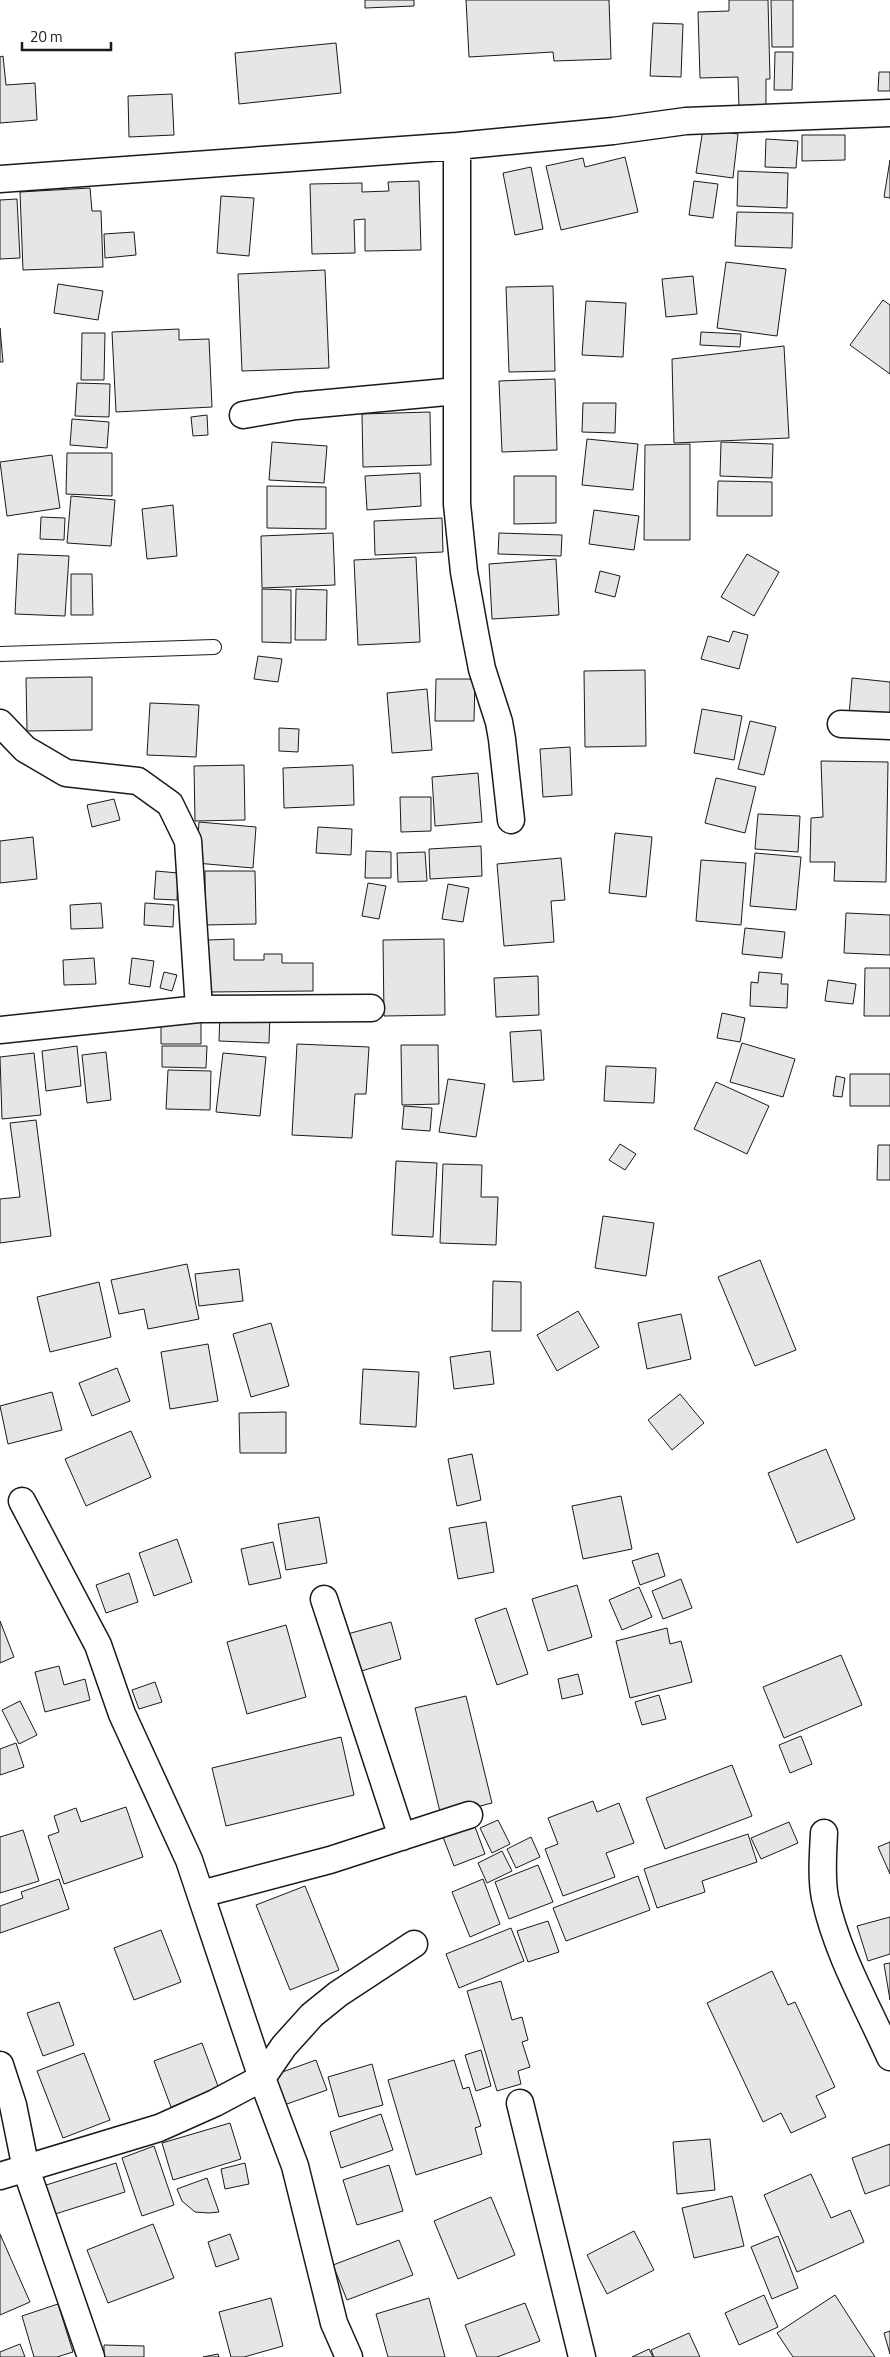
<svg xmlns="http://www.w3.org/2000/svg" width="890" height="2357" viewBox="0 0 890 2357" font-family="'Titillium Web',sans-serif">
  <rect width="100%" height="100%" fill="#fff"/>
  <!-- building -->
  <path fill="#e6e6e6" stroke="#1a1a1a" d="M 365,0 L 414,0 L 414,6 L 365,8 Z
    M 466,0 L 609,0 L 611,59 L 554,61 L 553,52 L 469,57 Z
    M 729,0 L 768,0 L 770,79 L 766,79 L 766,107 L 739,108 L 738,77 L 700,78 L 698,12 L 729,11 Z
    M 771,0 L 793,0 L 793,47 L 772,47 Z
    M 653,23 L 683,24 L 681,77 L 650,76 Z
    M 336,43 L 341,93 L 239,104 L 235,53 Z
    M 775,52 L 793,52 L 792,90 L 774,90 Z
    M 3,56 L 6,85 L 35,83 L 37,120 L 0,123 L 0,57 Z
    M 879,72 L 890,72 L 890,91 L 878,91 Z
    M 172,94 L 174,135 L 129,137 L 128,96 Z
    M 703,129 L 738,134 L 733,178 L 696,173 Z
    M 802,135 L 845,135 L 845,160 L 802,161 Z
    M 766,139 L 798,141 L 796,168 L 765,167 Z
    M 625,157 L 638,212 L 561,230 L 546,166 L 583,158 L 585,167 Z
    M 890,160 L 890,198 L 884,197 Z
    M 531,167 L 543,229 L 515,235 L 503,173 Z
    M 738,171 L 788,173 L 787,208 L 737,206 Z
    M 419,181 L 421,250 L 365,251 L 365,219 L 354,220 L 355,253 L 312,254 L 310,184 L 362,183 L 362,192 L 389,191 L 388,182 Z
    M 694,181 L 718,184 L 713,218 L 689,215 Z
    M 90,188 L 92,211 L 101,211 L 103,267 L 23,270 L 20,192 Z
    M 221,196 L 254,198 L 249,256 L 217,253 Z
    M 17,199 L 20,258 L 0,259 L 0,200 Z
    M 737,212 L 793,213 L 792,248 L 735,246 Z
    M 134,232 L 136,255 L 105,258 L 104,234 Z
    M 726,262 L 786,269 L 777,336 L 717,328 Z
    M 325,270 L 329,368 L 242,371 L 238,274 Z
    M 693,276 L 697,314 L 666,317 L 662,279 Z
    M 58,284 L 103,291 L 98,320 L 54,313 Z
    M 553,286 L 555,371 L 509,372 L 506,287 Z
    M 883,300 L 890,305 L 890,374 L 850,345 Z
    M 586,301 L 626,303 L 623,357 L 582,355 Z
    M 0,328 L 3,362 L 0,362 Z
    M 179,329 L 179,340 L 209,339 L 212,407 L 116,412 L 112,332 Z
    M 701,332 L 741,334 L 740,347 L 700,345 Z
    M 82,333 L 105,333 L 104,380 L 81,380 Z
    M 784,346 L 789,438 L 674,443 L 672,359 Z
    M 555,379 L 557,450 L 502,452 L 499,381 Z
    M 77,383 L 110,384 L 109,417 L 75,416 Z
    M 583,403 L 616,403 L 615,433 L 582,432 Z
    M 430,412 L 431,465 L 363,467 L 362,414 Z
    M 207,415 L 208,435 L 193,436 L 191,417 Z
    M 72,419 L 109,422 L 107,448 L 70,445 Z
    M 587,439 L 638,444 L 633,490 L 582,485 Z
    M 272,442 L 327,446 L 324,483 L 269,480 Z
    M 721,442 L 773,444 L 772,478 L 720,476 Z
    M 690,444 L 690,540 L 644,540 L 645,445 Z
    M 67,453 L 112,453 L 112,496 L 66,494 Z
    M 52,455 L 60,508 L 7,516 L 0,462 Z
    M 420,473 L 421,506 L 367,510 L 365,476 Z
    M 514,476 L 556,476 L 556,523 L 514,524 Z
    M 718,481 L 772,482 L 772,516 L 717,516 Z
    M 267,486 L 326,487 L 326,529 L 267,528 Z
    M 71,496 L 115,500 L 111,546 L 67,543 Z
    M 173,505 L 177,556 L 147,559 L 142,509 Z
    M 594,510 L 639,516 L 634,550 L 589,544 Z
    M 41,517 L 65,518 L 64,540 L 40,539 Z
    M 442,518 L 443,552 L 375,555 L 374,521 Z
    M 333,533 L 335,585 L 262,588 L 261,536 Z
    M 499,533 L 562,535 L 561,556 L 498,554 Z
    M 18,554 L 69,556 L 65,616 L 15,614 Z
    M 747,554 L 779,572 L 754,616 L 721,597 Z
    M 416,557 L 420,642 L 358,645 L 354,560 Z
    M 556,559 L 559,615 L 492,619 L 489,564 Z
    M 600,571 L 620,576 L 615,597 L 595,592 Z
    M 71,574 L 92,574 L 93,615 L 71,615 Z
    M 262,589 L 291,590 L 291,643 L 262,642 Z
    M 296,589 L 327,590 L 326,640 L 295,640 Z
    M 733,631 L 748,635 L 739,669 L 701,659 L 708,636 L 729,642 Z
    M 258,656 L 282,659 L 278,682 L 254,679 Z
    M 645,670 L 646,746 L 585,747 L 584,671 Z
    M 92,677 L 92,730 L 27,731 L 26,678 Z
    M 852,678 L 890,682 L 890,720 L 849,716 Z
    M 436,679 L 475,679 L 474,721 L 435,721 Z
    M 427,689 L 432,750 L 392,753 L 387,693 Z
    M 150,703 L 199,705 L 196,757 L 147,755 Z
    M 702,709 L 742,716 L 734,760 L 694,753 Z
    M 750,721 L 776,727 L 764,775 L 738,769 Z
    M 279,728 L 299,729 L 298,752 L 279,751 Z
    M 570,747 L 572,795 L 543,797 L 540,749 Z
    M 821,761 L 888,762 L 886,882 L 834,881 L 835,862 L 810,862 L 811,818 L 823,817 Z
    M 244,765 L 245,820 L 195,821 L 194,766 Z
    M 353,765 L 354,805 L 284,808 L 283,768 Z
    M 478,773 L 482,822 L 435,826 L 432,777 Z
    M 716,778 L 756,787 L 745,833 L 705,823 Z
    M 400,797 L 431,797 L 431,831 L 401,832 Z
    M 114,799 L 120,820 L 92,827 L 87,805 Z
    M 758,814 L 800,816 L 798,852 L 755,849 Z
    M 199,822 L 256,827 L 253,868 L 196,863 Z
    M 318,827 L 352,829 L 351,855 L 316,853 Z
    M 615,833 L 652,837 L 646,897 L 609,893 Z
    M 33,837 L 37,879 L 0,883 L 0,841 Z
    M 481,846 L 482,876 L 430,879 L 429,849 Z
    M 366,851 L 391,852 L 391,878 L 365,878 Z
    M 425,852 L 427,881 L 398,882 L 397,853 Z
    M 755,853 L 801,857 L 796,910 L 750,906 Z
    M 561,858 L 565,900 L 551,901 L 554,942 L 504,946 L 497,864 Z
    M 701,860 L 746,863 L 741,925 L 696,921 Z
    M 156,871 L 178,873 L 177,900 L 154,899 Z
    M 205,871 L 255,871 L 256,924 L 205,925 Z
    M 368,883 L 386,886 L 379,919 L 362,916 Z
    M 448,884 L 469,888 L 463,922 L 442,919 Z
    M 101,903 L 103,928 L 71,929 L 70,905 Z
    M 145,903 L 174,905 L 173,927 L 144,925 Z
    M 846,913 L 890,915 L 890,955 L 844,953 Z
    M 745,928 L 785,932 L 782,958 L 742,954 Z
    M 234,939 L 234,960 L 264,960 L 264,954 L 282,954 L 282,963 L 313,963 L 313,991 L 208,992 L 208,940 Z
    M 444,939 L 445,1015 L 384,1016 L 383,940 Z
    M 94,958 L 96,984 L 64,985 L 63,960 Z
    M 132,958 L 154,961 L 150,987 L 129,984 Z
    M 865,968 L 890,968 L 890,1016 L 864,1016 Z
    M 164,972 L 177,975 L 172,991 L 160,988 Z
    M 759,972 L 782,974 L 781,984 L 788,984 L 787,1008 L 750,1006 L 751,982 L 758,983 Z
    M 538,976 L 539,1015 L 496,1017 L 494,978 Z
    M 828,980 L 856,984 L 853,1004 L 825,1001 Z
    M 220,1012 L 270,1013 L 269,1043 L 219,1041 Z
    M 722,1013 L 745,1018 L 740,1042 L 717,1038 Z
    M 161,1018 L 201,1018 L 201,1044 L 161,1044 Z
    M 541,1030 L 544,1080 L 513,1082 L 510,1032 Z
    M 742,1043 L 795,1059 L 783,1097 L 730,1082 Z
    M 297,1044 L 369,1047 L 366,1094 L 355,1094 L 352,1138 L 292,1135 Z
    M 401,1045 L 438,1045 L 439,1104 L 402,1105 Z
    M 77,1046 L 81,1086 L 46,1091 L 42,1051 Z
    M 162,1046 L 207,1046 L 206,1068 L 162,1067 Z
    M 106,1052 L 111,1100 L 87,1103 L 82,1055 Z
    M 34,1053 L 41,1115 L 2,1119 L 0,1057 Z
    M 223,1053 L 266,1057 L 260,1116 L 216,1112 Z
    M 606,1066 L 656,1068 L 654,1103 L 604,1101 Z
    M 168,1070 L 211,1071 L 210,1110 L 166,1109 Z
    M 850,1074 L 890,1074 L 890,1106 L 850,1106 Z
    M 836,1076 L 845,1078 L 842,1097 L 833,1096 Z
    M 448,1079 L 485,1084 L 476,1137 L 439,1132 Z
    M 716,1082 L 769,1106 L 747,1154 L 694,1129 Z
    M 404,1106 L 432,1108 L 430,1131 L 402,1129 Z
    M 36,1120 L 51,1236 L 0,1243 L 0,1199 L 20,1197 L 10,1123 Z
    M 620,1144 L 636,1154 L 625,1170 L 609,1160 Z
    M 878,1145 L 890,1145 L 890,1180 L 877,1180 Z
    M 396,1161 L 437,1163 L 433,1237 L 392,1235 Z
    M 443,1164 L 482,1165 L 481,1197 L 498,1197 L 496,1245 L 440,1243 Z
    M 603,1216 L 654,1223 L 646,1276 L 595,1268 Z
    M 760,1260 L 796,1350 L 755,1366 L 718,1277 Z
    M 187,1264 L 199,1319 L 148,1329 L 144,1309 L 119,1314 L 111,1280 Z
    M 239,1269 L 243,1301 L 199,1306 L 195,1274 Z
    M 493,1281 L 521,1282 L 521,1331 L 492,1331 Z
    M 99,1282 L 111,1337 L 50,1352 L 37,1297 Z
    M 578,1311 L 599,1347 L 557,1371 L 537,1335 Z
    M 681,1314 L 691,1359 L 647,1369 L 638,1323 Z
    M 271,1323 L 289,1386 L 251,1397 L 233,1334 Z
    M 208,1344 L 218,1401 L 170,1409 L 161,1352 Z
    M 490,1351 L 494,1384 L 454,1389 L 450,1357 Z
    M 117,1368 L 130,1401 L 92,1416 L 79,1383 Z
    M 363,1369 L 419,1372 L 416,1427 L 360,1424 Z
    M 52,1392 L 62,1430 L 8,1444 L 0,1406 Z
    M 680,1394 L 704,1423 L 672,1450 L 648,1420 Z
    M 286,1412 L 286,1453 L 240,1453 L 239,1413 Z
    M 131,1431 L 151,1477 L 86,1506 L 65,1459 Z
    M 826,1449 L 855,1519 L 797,1543 L 768,1473 Z
    M 472,1454 L 481,1500 L 457,1506 L 448,1459 Z
    M 621,1496 L 632,1549 L 583,1559 L 572,1506 Z
    M 319,1517 L 327,1563 L 286,1570 L 278,1524 Z
    M 486,1522 L 494,1572 L 458,1579 L 449,1528 Z
    M 177,1539 L 192,1582 L 154,1596 L 139,1553 Z
    M 273,1542 L 281,1578 L 249,1585 L 241,1549 Z
    M 658,1553 L 665,1576 L 640,1585 L 632,1561 Z
    M 129,1573 L 138,1602 L 106,1613 L 96,1585 Z
    M 681,1579 L 692,1608 L 663,1619 L 652,1591 Z
    M 577,1585 L 592,1637 L 548,1651 L 532,1599 Z
    M 639,1587 L 652,1617 L 622,1630 L 609,1600 Z
    M 506,1608 L 528,1674 L 497,1685 L 475,1619 Z
    M 0,1621 L 14,1657 L 0,1663 Z
    M 391,1622 L 401,1659 L 355,1673 L 344,1635 Z
    M 286,1625 L 306,1697 L 247,1714 L 227,1642 Z
    M 667,1628 L 670,1644 L 681,1641 L 692,1682 L 630,1698 L 616,1641 Z
    M 841,1655 L 862,1705 L 784,1738 L 763,1687 Z
    M 59,1666 L 64,1685 L 85,1679 L 90,1700 L 45,1712 L 35,1672 Z
    M 578,1674 L 583,1694 L 562,1699 L 558,1679 Z
    M 155,1682 L 162,1702 L 139,1709 L 132,1690 Z
    M 659,1695 L 666,1719 L 642,1725 L 635,1702 Z
    M 466,1696 L 492,1803 L 441,1816 L 415,1708 Z
    M 20,1701 L 37,1735 L 19,1744 L 2,1710 Z
    M 801,1736 L 812,1764 L 790,1773 L 779,1745 Z
    M 341,1737 L 354,1795 L 226,1826 L 212,1768 Z
    M 16,1743 L 24,1767 L 0,1775 L 0,1749 Z
    M 732,1765 L 752,1816 L 665,1849 L 646,1798 Z
    M 593,1801 L 597,1812 L 619,1803 L 634,1843 L 606,1853 L 615,1877 L 563,1896 L 545,1849 L 558,1844 L 548,1818 Z
    M 126,1807 L 143,1857 L 64,1884 L 48,1836 L 59,1832 L 54,1816 L 76,1808 L 81,1822 Z
    M 498,1820 L 510,1844 L 492,1853 L 480,1828 Z
    M 789,1822 L 798,1843 L 761,1859 L 751,1838 Z
    M 474,1824 L 485,1854 L 454,1866 L 443,1837 Z
    M 23,1830 L 39,1881 L 0,1893 L 0,1837 Z
    M 748,1834 L 757,1862 L 702,1881 L 705,1892 L 657,1908 L 644,1869 Z
    M 531,1837 L 540,1857 L 516,1868 L 507,1849 Z
    M 890,1842 L 890,1874 L 878,1847 Z
    M 502,1851 L 512,1871 L 487,1883 L 478,1863 Z
    M 538,1865 L 553,1902 L 509,1919 L 495,1882 Z
    M 638,1876 L 650,1910 L 566,1941 L 553,1908 Z
    M 59,1879 L 69,1909 L 0,1933 L 0,1906 L 23,1898 L 21,1892 Z
    M 483,1879 L 500,1924 L 470,1937 L 452,1892 Z
    M 305,1886 L 339,1970 L 290,1990 L 256,1905 Z
    M 890,1917 L 890,1954 L 868,1961 L 857,1926 Z
    M 548,1921 L 559,1952 L 528,1962 L 517,1931 Z
    M 511,1928 L 524,1961 L 459,1988 L 446,1954 Z
    M 161,1930 L 181,1982 L 134,2000 L 114,1948 Z
    M 890,1963 L 890,2000 L 884,1964 Z
    M 772,1971 L 788,2005 L 795,2002 L 835,2087 L 816,2096 L 826,2117 L 791,2133 L 781,2113 L 763,2122 L 707,2003 Z
    M 501,1981 L 512,2020 L 522,2017 L 528,2040 L 522,2042 L 530,2067 L 518,2071 L 521,2084 L 497,2091 L 467,1991 Z
    M 59,2002 L 74,2045 L 43,2056 L 27,2013 Z
    M 202,2043 L 219,2089 L 171,2107 L 154,2061 Z
    M 481,2050 L 491,2086 L 476,2091 L 465,2055 Z
    M 84,2053 L 110,2120 L 63,2138 L 37,2071 Z
    M 316,2060 L 327,2090 L 281,2106 L 271,2076 Z
    M 454,2060 L 463,2089 L 469,2087 L 481,2126 L 475,2128 L 482,2154 L 416,2175 L 388,2080 Z
    M 372,2064 L 383,2105 L 339,2117 L 328,2077 Z
    M 381,2114 L 393,2150 L 341,2168 L 330,2132 Z
    M 230,2123 L 241,2159 L 173,2180 L 162,2143 Z
    M 710,2139 L 715,2190 L 677,2194 L 673,2142 Z
    M 890,2144 L 890,2185 L 865,2194 L 852,2158 Z
    M 154,2146 L 174,2205 L 142,2216 L 122,2158 Z
    M 116,2163 L 125,2192 L 52,2215 L 43,2186 Z
    M 245,2163 L 249,2184 L 225,2189 L 221,2169 Z
    M 389,2165 L 403,2211 L 357,2225 L 343,2180 Z
    M 811,2174 L 831,2218 L 850,2210 L 864,2242 L 797,2272 L 764,2195 Z
    M 207,2178 L 219,2212 L 209,2213 L 195,2212 L 182,2201 L 177,2189 Z
    M 732,2196 L 744,2246 L 694,2258 L 682,2208 Z
    M 491,2197 L 515,2255 L 458,2279 L 434,2221 Z
    M 153,2224 L 174,2278 L 108,2303 L 87,2250 Z
    M 634,2231 L 654,2270 L 607,2294 L 587,2255 Z
    M 0,2234 L 30,2302 L 0,2315 Z
    M 230,2234 L 239,2259 L 216,2267 L 208,2242 Z
    M 778,2236 L 798,2288 L 772,2299 L 751,2247 Z
    M 399,2240 L 413,2275 L 347,2300 L 333,2265 Z
    M 764,2295 L 778,2327 L 739,2345 L 725,2313 Z
    M 835,2295 L 875,2357 L 793,2357 L 777,2333 Z
    M 271,2298 L 283,2346 L 244,2357 L 231,2357 L 219,2312 Z
    M 429,2298 L 445,2357 L 388,2357 L 376,2314 Z
    M 525,2303 L 540,2341 L 497,2357 L 477,2357 L 465,2325 Z
    M 58,2304 L 73,2352 L 57,2357 L 34,2357 L 22,2316 Z
    M 890,2331 L 890,2354 L 884,2333 Z
    M 689,2333 L 700,2357 L 654,2357 L 651,2350 Z
    M 20,2344 L 25,2357 L 0,2357 L 0,2352 Z
    M 104,2345 L 144,2346 L 144,2357 L 104,2357 Z
    M 649,2349 L 653,2357 L 632,2357 Z
    M 218,2354 L 219,2357 L 203,2357 Z"/>
  <g fill="none" stroke-linecap="round" stroke-linejoin="round">
    <!-- service casing -->
    <g stroke="#1a1a1a" stroke-width="16">
      <path id="service" d="M 0,654 L 214,647"/>
    </g>
    <!-- minor casing -->
    <g stroke="#1a1a1a" stroke-width="29">
      <path id="minor" d="M 457,146 L 457,504 L 464,572 L 475,633 L 482,669 L 499,722 L 502,739 L 511,820
        M 0,179 L 457,146 L 613,131 L 686,121 L 890,113
        M 243,415 L 296,406 L 457,391
        M 0,723 L 25,749 L 66,773 L 138,781 L 170,804 L 188,841 L 199,1009
        M 841,724 L 890,726
        M 0,1030 L 199,1009 L 371,1008
        M 22,1501 L 98,1645 L 122,1714 L 189,1860 L 262,2078 L 295,2166 L 334,2323 L 349,2357
        M 324,1599 L 402,1837
        M 824,1833 C 823,1855 821,1877 825,1898 C 837,1954 867,2005 890,2057
        M 201,1894 L 330,1860 L 469,1815
        M 0,2065 L 13,2105 L 26,2169 L 91,2357
        M 520,2103 L 582,2357
        M 0,2176 L 159,2128 L 215,2103 L 262,2078 L 284,2046 L 312,2015 L 338,1994 L 414,1944"/>
    </g>
    <!-- service -->
    <use href="#service" stroke="#fff" stroke-width="14"/>
    <!-- minor -->
    <use href="#minor" stroke="#fff" stroke-width="26"/>
  </g>
  <!-- scale -->
  <path d="M22 42v8h89v-8" fill="none" stroke="#1a1a1a" stroke-width="2.5"/>
  <text x="30" y="42" font-size="15" fill="#1a1a1a" stroke="#ffffff" stroke-width="4" paint-order="stroke">20 m</text>
</svg>
